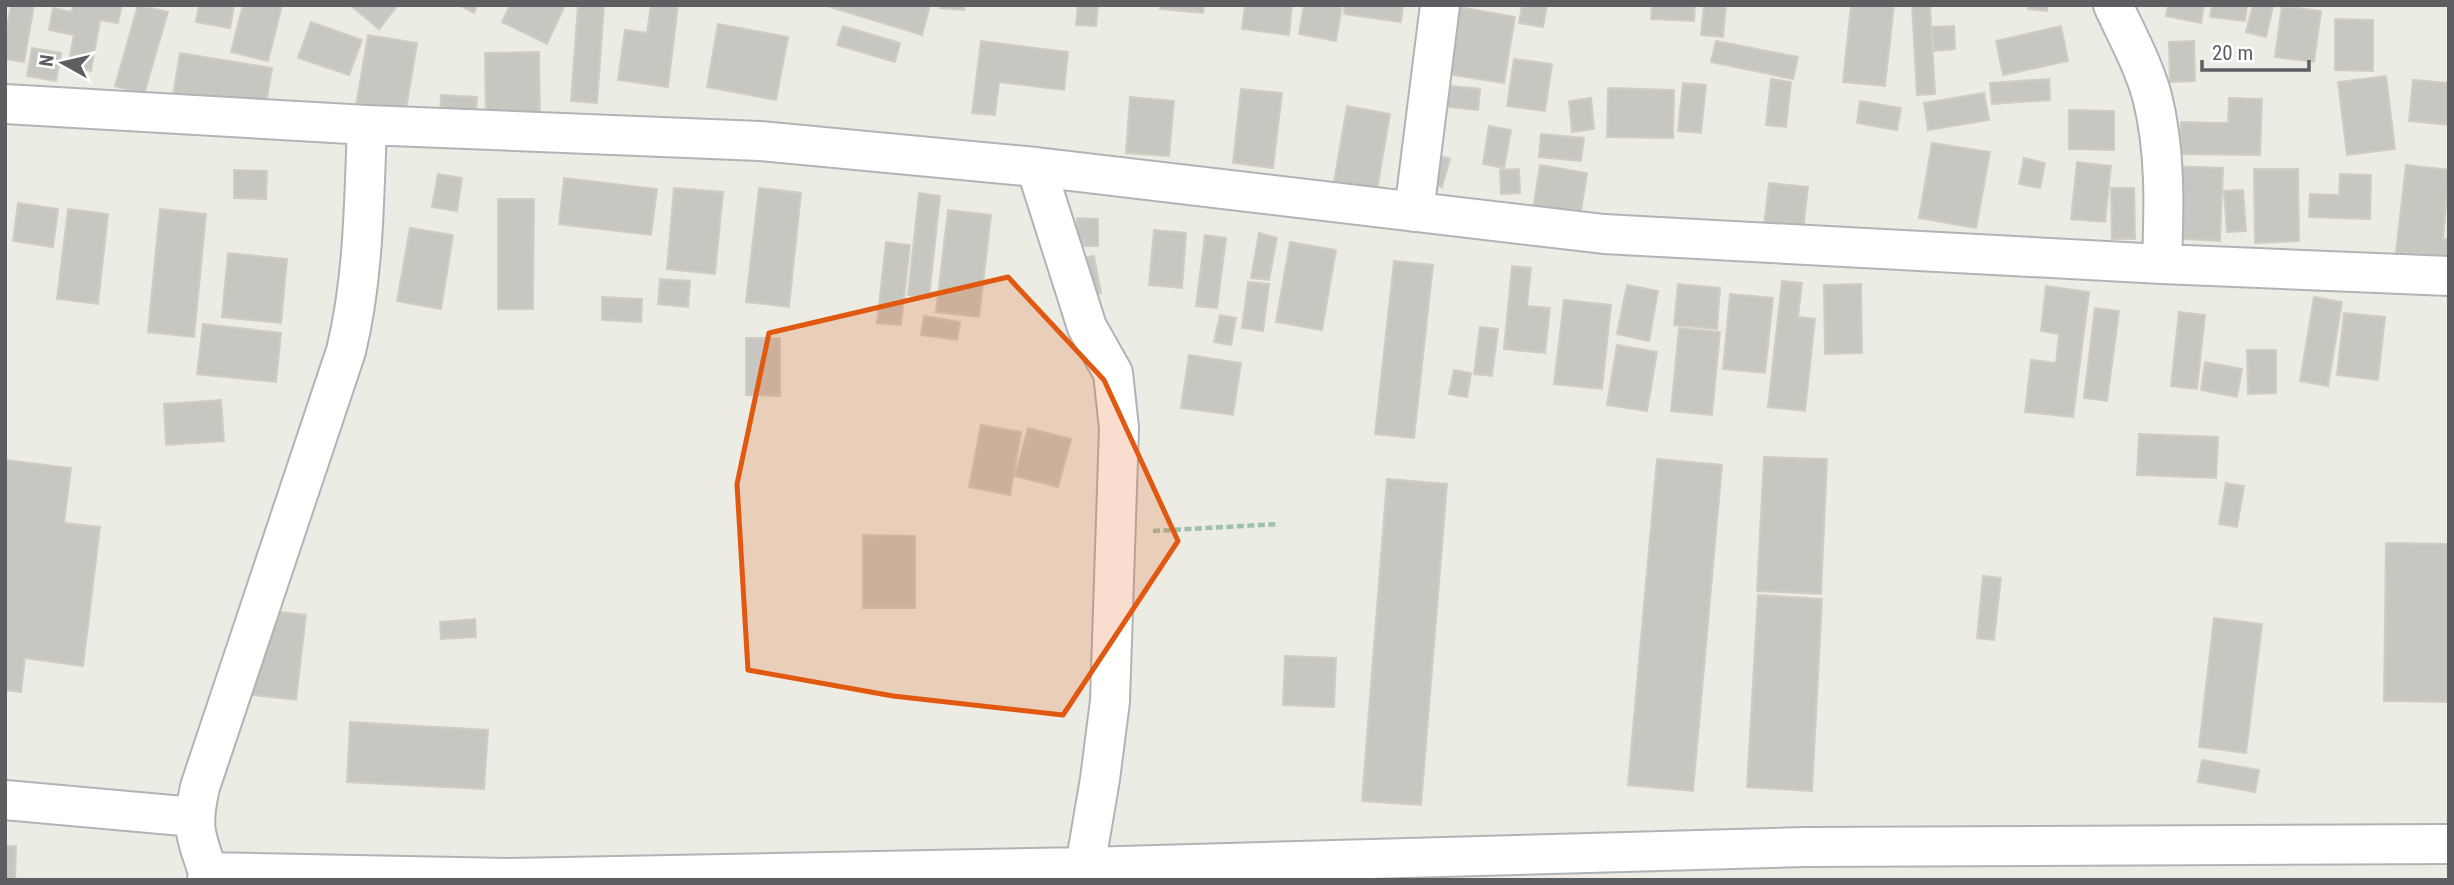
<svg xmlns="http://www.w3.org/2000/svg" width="2454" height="885" viewBox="0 0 2454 885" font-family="'Roboto Condensed',sans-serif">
  <rect width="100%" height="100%" fill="#ecebe4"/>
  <!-- building -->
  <path fill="#c8c6c0" stroke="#d0cdc3" stroke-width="2" d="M 11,5 L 34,5 L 24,62 L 5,59 L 5,40 Z
    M 73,5 L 122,5 L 118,23 L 100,20 L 91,71 L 68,66 L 74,35 L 49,30 L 53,8 L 72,12 Z
    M 138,5 L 168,12 L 144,94 L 115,86 Z
    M 199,5 L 234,5 L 230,28 L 196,22 Z
    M 243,5 L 282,5 L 268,61 L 231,52 Z
    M 350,5 L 398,5 L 379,29 Z
    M 459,5 L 477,5 L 474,13 Z
    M 510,5 L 565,5 L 547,44 L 502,22 Z
    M 578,5 L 604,5 L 597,103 L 571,101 Z
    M 651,5 L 678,5 L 668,87 L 618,80 L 625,30 L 647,33 Z
    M 830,5 L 930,5 L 922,35 L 830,7 Z
    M 940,5 L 965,5 L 964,10 L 940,8 Z
    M 1078,5 L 1098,5 L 1096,26 L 1076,25 Z
    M 1161,5 L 1204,5 L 1203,13 L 1160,9 Z
    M 1245,5 L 1292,5 L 1289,35 L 1242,29 Z
    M 1304,5 L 1342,5 L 1336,41 L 1299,34 Z
    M 1345,5 L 1403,5 L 1401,22 L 1344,14 Z
    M 1522,5 L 1547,5 L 1543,27 L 1519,23 Z
    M 1652,5 L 1695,5 L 1694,21 L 1651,19 Z
    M 1704,5 L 1726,5 L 1723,37 L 1701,35 Z
    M 1851,5 L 1894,5 L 1885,86 L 1843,82 Z
    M 1912,5 L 1930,5 L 1935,94 L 1917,95 Z
    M 2029,5 L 2047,5 L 2047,11 L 2028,9 Z
    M 2168,5 L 2204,5 L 2201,23 L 2166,16 Z
    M 2212,5 L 2247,5 L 2245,21 L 2210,17 Z
    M 2253,5 L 2273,6 L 2266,37 L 2246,32 Z
    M 1453,6 L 1515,17 L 1504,83 L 1441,73 Z
    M 2282,6 L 2321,11 L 2314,62 L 2275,57 Z
    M 2335,19 L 2373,20 L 2373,71 L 2335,70 Z
    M 311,22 L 362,40 L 349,75 L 298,58 Z
    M 718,24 L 788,37 L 776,100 L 707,87 Z
    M 843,26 L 900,43 L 895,62 L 837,45 Z
    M 1954,26 L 1955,49 L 1934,51 L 1932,27 Z
    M 2061,26 L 2068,61 L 2003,75 L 1996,41 Z
    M 368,35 L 417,43 L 403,127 L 354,118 Z
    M 981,41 L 1068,52 L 1064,90 L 999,82 L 995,115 L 972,113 Z
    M 1716,41 L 1798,57 L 1793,79 L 1711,62 Z
    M 2194,41 L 2195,81 L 2170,82 L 2169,42 Z
    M 32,48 L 61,53 L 56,81 L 27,76 Z
    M 539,52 L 540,125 L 486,126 L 485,53 Z
    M 180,53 L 272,68 L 265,111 L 173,95 Z
    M 1514,59 L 1552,64 L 1545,111 L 1507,106 Z
    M 2386,76 L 2395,149 L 2347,155 L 2338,82 Z
    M 1771,79 L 1791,82 L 1786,127 L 1766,125 Z
    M 2049,79 L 2050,100 L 1992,104 L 1990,83 Z
    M 2413,80 L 2449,83 L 2449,125 L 2409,121 Z
    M 1683,83 L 1706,85 L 1701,133 L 1678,131 Z
    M 1441,85 L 1480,89 L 1478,110 L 1439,106 Z
    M 1608,88 L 1674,90 L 1673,138 L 1607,137 Z
    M 1241,89 L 1282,93 L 1273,168 L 1233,163 Z
    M 1984,93 L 1989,120 L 1928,130 L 1924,103 Z
    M 441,95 L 477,97 L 475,124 L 440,122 Z
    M 1130,97 L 1174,101 L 1169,156 L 1126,153 Z
    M 1591,98 L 1594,129 L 1572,132 L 1569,101 Z
    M 2229,98 L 2262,99 L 2260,155 L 2180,154 L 2181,122 L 2228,123 Z
    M 1860,101 L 1901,108 L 1897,130 L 1857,123 Z
    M 1347,106 L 1390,114 L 1376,195 L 1333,188 Z
    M 2069,110 L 2114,111 L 2114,150 L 2069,149 Z
    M 1489,126 L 1511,130 L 1504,168 L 1483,164 Z
    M 1541,134 L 1584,138 L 1581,161 L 1539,157 Z
    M 1932,143 L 1990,152 L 1976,228 L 1919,218 Z
    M 1431,153 L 1450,159 L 1442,187 L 1423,181 Z
    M 2024,158 L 2045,163 L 2040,188 L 2019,184 Z
    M 2077,162 L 2111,166 L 2105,222 L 2071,219 Z
    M 1540,165 L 1587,173 L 1579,223 L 1532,216 Z
    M 2406,165 L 2449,170 L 2443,239 L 2449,239 L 2449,258 L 2396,252 Z
    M 2171,166 L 2223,168 L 2220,241 L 2167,238 Z
    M 1519,169 L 1520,193 L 1501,194 L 1500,170 Z
    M 2254,169 L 2298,169 L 2299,241 L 2255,243 Z
    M 234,170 L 267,171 L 266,199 L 234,198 Z
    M 438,174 L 462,178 L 457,211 L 432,207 Z
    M 2340,174 L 2371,175 L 2370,219 L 2309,217 L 2310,194 L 2339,195 Z
    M 564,178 L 657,189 L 651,235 L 559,224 Z
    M 1769,183 L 1808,187 L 1803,230 L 1764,226 Z
    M 674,188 L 723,192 L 715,274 L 667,269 Z
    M 759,188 L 801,193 L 789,307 L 746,302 Z
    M 2111,188 L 2134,188 L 2135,239 L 2112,239 Z
    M 2243,190 L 2246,231 L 2227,232 L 2224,191 Z
    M 919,193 L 940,196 L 929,298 L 908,295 Z
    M 498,199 L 534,199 L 533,309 L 498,309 Z
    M 18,203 L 58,209 L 53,247 L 13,241 Z
    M 68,209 L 108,214 L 98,304 L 57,299 Z
    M 160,209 L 206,214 L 194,337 L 148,332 Z
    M 948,210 L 991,215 L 979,317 L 936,312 Z
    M 1077,218 L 1098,219 L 1098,246 L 1076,246 Z
    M 410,228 L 453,235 L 441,309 L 397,301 Z
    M 1154,230 L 1186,233 L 1182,288 L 1149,285 Z
    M 1259,233 L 1277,238 L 1269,280 L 1251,278 Z
    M 1205,235 L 1226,238 L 1217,308 L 1196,306 Z
    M 886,242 L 910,245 L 901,325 L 877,323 Z
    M 1290,242 L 1336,250 L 1322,330 L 1276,322 Z
    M 228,253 L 287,259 L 281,323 L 222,317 Z
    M 1094,256 L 1101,293 L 1080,297 L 1074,260 Z
    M 1394,261 L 1433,265 L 1414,438 L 1375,434 Z
    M 1512,266 L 1531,268 L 1527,306 L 1550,308 L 1545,353 L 1504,349 Z
    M 660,279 L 690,281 L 688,307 L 658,304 Z
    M 1782,281 L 1802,283 L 1798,317 L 1815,319 L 1805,411 L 1768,407 Z
    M 1248,282 L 1269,284 L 1263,331 L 1242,328 Z
    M 1678,284 L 1720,288 L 1717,329 L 1674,325 Z
    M 1861,284 L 1862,353 L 1825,354 L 1824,285 Z
    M 1627,285 L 1658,291 L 1649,341 L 1617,334 Z
    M 2046,286 L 2089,292 L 2073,417 L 2025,412 L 2031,360 L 2056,363 L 2059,334 L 2041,331 Z
    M 1730,294 L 1773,298 L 1765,373 L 1723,369 Z
    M 602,297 L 642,299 L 641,322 L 602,320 Z
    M 2314,297 L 2342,302 L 2328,386 L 2300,381 Z
    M 1564,300 L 1611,305 L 1602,389 L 1554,384 Z
    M 2095,308 L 2119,311 L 2107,401 L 2084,398 Z
    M 2179,312 L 2205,315 L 2197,389 L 2171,386 Z
    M 2344,313 L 2385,317 L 2378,380 L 2337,375 Z
    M 1220,315 L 1236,318 L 1231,345 L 1214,342 Z
    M 924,316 L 960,322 L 957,340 L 921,335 Z
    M 203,324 L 281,333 L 276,382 L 197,374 Z
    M 1480,327 L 1498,329 L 1492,376 L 1474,374 Z
    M 1679,328 L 1720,332 L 1712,415 L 1671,411 Z
    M 746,338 L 780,338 L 780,396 L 746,395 Z
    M 1617,345 L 1657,352 L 1647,411 L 1607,405 Z
    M 2247,350 L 2276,350 L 2276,393 L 2248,394 Z
    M 1189,355 L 1241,363 L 1233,415 L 1181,408 Z
    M 2205,362 L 2242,369 L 2237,397 L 2201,390 Z
    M 1454,370 L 1471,373 L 1467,397 L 1449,394 Z
    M 221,400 L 224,441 L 166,445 L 164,404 Z
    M 981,425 L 1021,432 L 1010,495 L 969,487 Z
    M 1028,428 L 1071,439 L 1058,487 L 1015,476 Z
    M 2139,434 L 2218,437 L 2216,478 L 2137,475 Z
    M 1764,457 L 1827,459 L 1821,594 L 1757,591 Z
    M 1657,459 L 1722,465 L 1693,791 L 1628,785 Z
    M 5,460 L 71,468 L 64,523 L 100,527 L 83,666 L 25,658 L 21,692 L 5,690 Z
    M 1387,479 L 1447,484 L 1421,805 L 1362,801 Z
    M 2226,483 L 2244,486 L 2237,527 L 2219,524 Z
    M 863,535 L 915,536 L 915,608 L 863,608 Z
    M 2386,543 L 2449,544 L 2449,702 L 2384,701 Z
    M 1983,576 L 2001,578 L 1994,640 L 1977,638 Z
    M 1758,595 L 1822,599 L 1812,791 L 1747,787 Z
    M 263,610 L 306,615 L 296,700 L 253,695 Z
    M 2214,618 L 2262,624 L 2246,753 L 2199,747 Z
    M 475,619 L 476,637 L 441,639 L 440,622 Z
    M 1285,656 L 1336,658 L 1334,707 L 1283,705 Z
    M 350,722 L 488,730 L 484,789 L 347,782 Z
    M 2202,760 L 2259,770 L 2255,792 L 2198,782 Z
    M 5,846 L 16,846 L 15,880 L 5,880 Z"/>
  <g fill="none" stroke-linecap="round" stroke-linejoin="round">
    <!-- minor casing -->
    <g stroke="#b1b3b7" stroke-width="42">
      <path id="minor" d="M 2113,5 C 2127,35 2143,64 2152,96 C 2166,151 2164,207 2162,264
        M 5,104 L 367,125 L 760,141 L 1036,167 L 1604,234 L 2162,264 L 2449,276
        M 1036,167 L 1087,327 L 1113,373 L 1119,428 L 1110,701 L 1100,779 L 1085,867
        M 1414,212 L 1440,5
        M 5,800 L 194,817
        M 208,872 C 195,834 191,827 200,787 L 346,351 C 364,277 364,201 367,125
        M 207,880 L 208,872 L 509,878 L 1085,867 L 1804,847 L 2449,844"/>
    </g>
    <!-- path -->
    <path stroke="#9dc1aa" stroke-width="4.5" stroke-dasharray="7 3.5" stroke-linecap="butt" d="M 1153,531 L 1279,524"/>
    <!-- minor -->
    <use href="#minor" stroke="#fff" stroke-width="38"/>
  </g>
  <!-- marked area -->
  <path fill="#e15910" fill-opacity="0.2" stroke="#e15910" stroke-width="5" stroke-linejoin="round" d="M 1008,277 L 1104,380 L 1178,541 L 1063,715 L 893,696 L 748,670 L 737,484 L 769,333 Z"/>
  <!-- border -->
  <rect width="2454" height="885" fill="none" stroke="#5c5e62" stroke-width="14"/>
  <!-- north arrow -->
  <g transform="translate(63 63) rotate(278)" stroke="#ffffff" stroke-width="5" paint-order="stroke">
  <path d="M0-5L12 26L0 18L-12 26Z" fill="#5c5e62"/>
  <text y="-10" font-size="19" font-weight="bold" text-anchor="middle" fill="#5c5e62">N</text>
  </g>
  <!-- scale -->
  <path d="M2202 60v10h107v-10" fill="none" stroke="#5c5e62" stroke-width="3.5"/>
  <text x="2212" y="60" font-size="21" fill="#5c5e62" stroke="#ffffff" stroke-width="5" paint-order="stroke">20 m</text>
</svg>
